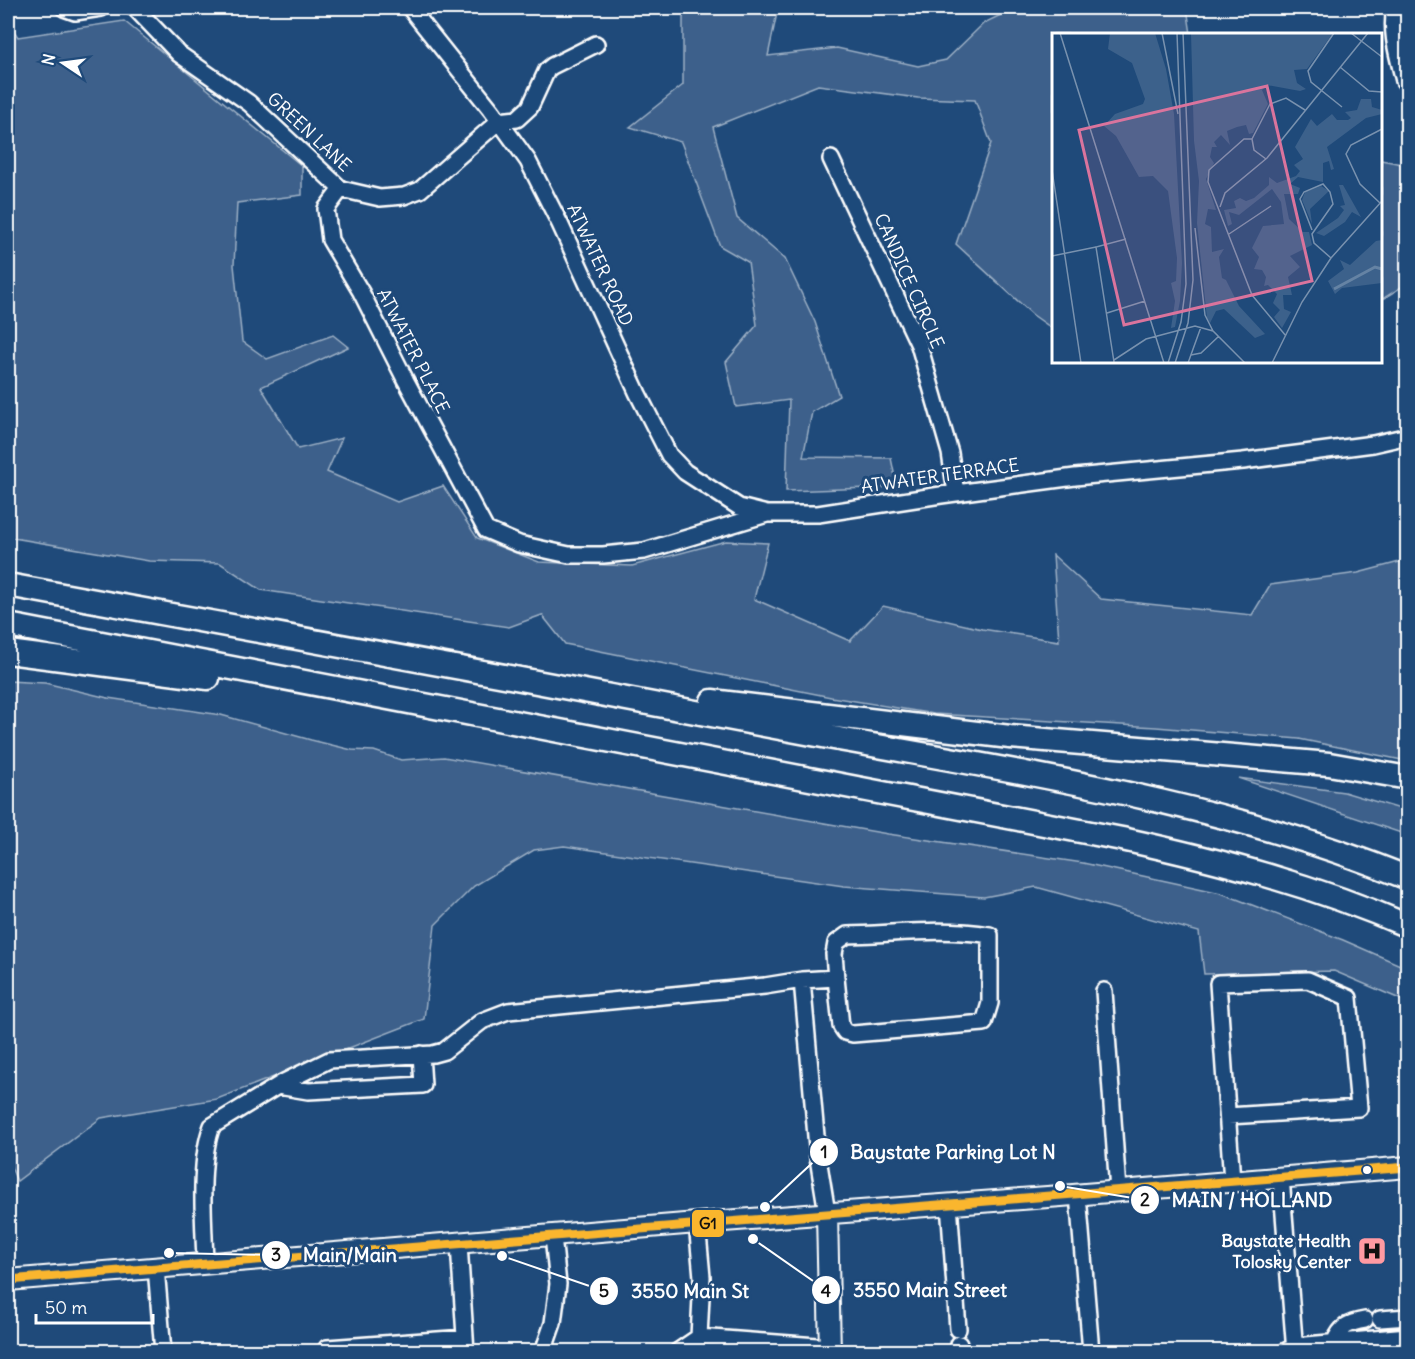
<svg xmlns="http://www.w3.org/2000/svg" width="1415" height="1359" viewBox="0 0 1415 1359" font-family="Delius,sans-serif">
  <rect width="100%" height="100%" fill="#1f4a7a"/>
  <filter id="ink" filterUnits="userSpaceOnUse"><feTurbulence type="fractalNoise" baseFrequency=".0167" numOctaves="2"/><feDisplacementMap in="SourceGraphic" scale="12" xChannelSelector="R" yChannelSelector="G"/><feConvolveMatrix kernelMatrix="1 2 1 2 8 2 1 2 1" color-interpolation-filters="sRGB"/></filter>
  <g filter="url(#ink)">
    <!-- green -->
    <path fill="#3c618b" stroke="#9eb0c5" stroke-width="1.5" d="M 681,8 L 778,8 L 768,56 L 837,48 L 918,66 L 946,60 L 984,23 L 1015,8 L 1187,8 L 1191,34 L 1054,34 L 1053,329 L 1033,315 L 956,244 L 991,143 L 975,100 L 918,98 L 818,85 L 713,127 L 737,218 L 785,259 L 815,322 L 839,396 L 812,412 L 803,457 L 891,458 L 897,487 L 786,491 L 789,400 L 736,407 L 726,362 L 757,325 L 748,262 L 720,246 L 681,142 L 630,127 L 683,85 L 683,13 Z
      M 124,21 L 302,166 L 302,195 L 237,203 L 234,265 L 242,341 L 267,359 L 333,335 L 348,347 L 261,387 L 298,449 L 342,438 L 327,472 L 397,502 L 443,486 L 477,538 L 539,562 L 632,566 L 726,541 L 768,543 L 754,599 L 850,641 L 883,606 L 982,629 L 1059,641 L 1053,555 L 1101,599 L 1252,615 L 1270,585 L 1358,573 L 1407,560 L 1407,761 L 1299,739 L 1156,727 L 934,714 L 831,697 L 565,644 L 542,615 L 509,627 L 261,590 L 220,563 L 149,561 L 8,537 L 8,22 L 18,37 Z
      M 1381,160 L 1407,165 L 1408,283 L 1381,300 Z
      M 8,681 L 45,683 L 108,698 L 221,715 L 311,740 L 352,750 L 374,751 L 401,760 L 444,757 L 888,834 L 1083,863 L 1221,893 L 1343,940 L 1407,968 L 1407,1002 L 1334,971 L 1204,974 L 1199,932 L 1036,887 L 984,897 L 844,886 L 564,846 L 534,850 L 474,886 L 435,925 L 424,1019 L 217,1099 L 101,1118 L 17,1181 L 8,1160 Z
      M 1238,778 L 1344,792 L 1407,811 L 1407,835 Z"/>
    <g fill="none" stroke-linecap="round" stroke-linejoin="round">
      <!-- minor casing -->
      <g stroke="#fff" stroke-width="20">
        <path id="minor" d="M 64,8 L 75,12 L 101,8
          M 135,8 L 179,54 L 249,103 L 341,189 L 380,198 L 404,196 L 420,190 L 499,121 L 517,119 L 530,107 L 547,70 L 552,66 L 596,44
          M 410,8 L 492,111 L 528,161 L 560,224 L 638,394 L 669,455 L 685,472 L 739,507 L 767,514
          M 1395,8 C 1390,33 1398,56 1404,81 L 1408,84
          M 831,159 L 919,345 L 950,453 L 956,493
          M 341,189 L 326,209 L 330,240 L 361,292 L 406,381 L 486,530 L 519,544 L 569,555 L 603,555 L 644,551 L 767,514 L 818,514 L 941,495 L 1075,477 L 1243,461 L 1373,444 L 1408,436
          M 802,980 L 818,1158 L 827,1213
          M 1104,991 L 1118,1191
          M 278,1086 L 308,1091 L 423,1085 L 421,1054
          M 1228,1116 L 1359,1108 L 1349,998 L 1308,980 L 1218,983 L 1232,1181
          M 1281,1177 L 1295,1352
          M 1078,1195 L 1091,1352
          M 949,1204 L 958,1329
          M 697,1223 L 702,1277 L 699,1337
          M 459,1244 L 466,1352
          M 205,1263 C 204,1223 198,1163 212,1126 L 284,1082 L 329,1060 L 433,1054 L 444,1051 L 482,1021 L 508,1011 L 765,986 L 802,980 L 836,978 L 834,954 L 836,943 L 847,935 C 894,934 943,927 990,935 L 990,1003 L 984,1023 L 853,1034 L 845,1032 L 841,1026 L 836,978
          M 156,1267 L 163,1352
          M 1380,1319 L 1408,1317
          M 1334,1343 C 1341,1326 1348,1323 1365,1320
          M 959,1344 L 959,1352
          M 1286,1351 L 1295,1346 L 1408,1336
          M 325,1352 L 327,1348 L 465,1338
          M 543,1352 L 553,1323 L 558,1284 L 553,1236
          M 677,1352 L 699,1337 L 830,1347"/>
      </g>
      <!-- major casing -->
      <g stroke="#fff" stroke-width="24">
        <path id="major" d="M 827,1213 L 830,1352
          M 8,1280 L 697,1223 L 1061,1196 L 1408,1167"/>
      </g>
      <!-- highway casing -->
      <g stroke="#fff" stroke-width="27">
        <path id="highway" d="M 8,585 C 281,634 555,685 828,737 C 1023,773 1223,802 1408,878
          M 8,625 L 1122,839 C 1219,860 1316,886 1408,926
          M 8,652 L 208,678
          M 712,701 L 1010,737 L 1329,764 L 1408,778"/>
      </g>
      <!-- minor -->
      <use href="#minor" stroke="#1f4a7a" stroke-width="15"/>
      <!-- major -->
      <use href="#major" stroke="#1f4a7a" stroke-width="20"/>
      <!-- highway -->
      <use href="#highway" stroke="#1f4a7a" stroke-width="22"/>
      <!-- bus-1 casing -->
      <g stroke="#1f4a7a" stroke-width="14">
        <path id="bus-1" d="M 8,1280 L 1408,1167"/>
      </g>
      <!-- bus-1 -->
      <use href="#bus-1" stroke="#fab62d" stroke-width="9"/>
    </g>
  </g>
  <!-- icons -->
  <defs>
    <g id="hospital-square" transform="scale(1.5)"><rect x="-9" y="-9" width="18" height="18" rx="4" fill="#ff9aa2" stroke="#1f4a7a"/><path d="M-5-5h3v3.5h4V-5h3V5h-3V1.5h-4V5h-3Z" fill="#111"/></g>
  </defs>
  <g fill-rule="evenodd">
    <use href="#hospital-square" x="1372" y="1251"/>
  </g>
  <!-- markers -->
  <circle fill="#fff" stroke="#1f4a7a" stroke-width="2" cx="1367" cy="1170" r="5"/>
  <g text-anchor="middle" stroke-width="6" stroke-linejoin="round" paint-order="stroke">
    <!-- street labels -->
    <g font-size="18" fill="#fff" stroke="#1f4a7a">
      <text transform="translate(309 132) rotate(43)" y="6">GREEN LANE</text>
      <text transform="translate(600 265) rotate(65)" y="6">ATWATER ROAD</text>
      <text transform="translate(909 281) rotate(66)" y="6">CANDICE CIRCLE</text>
      <text transform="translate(413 351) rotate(63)" y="6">ATWATER PLACE</text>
      <text transform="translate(940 476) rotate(-8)" y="6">ATWATER TERRACE</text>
    </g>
    <!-- poi labels -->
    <g font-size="18" font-weight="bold" fill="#fff" stroke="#1f4a7a" text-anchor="end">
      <text x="1351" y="1247">Baystate Health<tspan x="1351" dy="21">Tolosky Center</tspan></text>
    </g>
  </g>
  <!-- overview -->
  <g transform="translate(1052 33)">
    <rect width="330" height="330" fill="#1f4a7a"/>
    <path d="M 58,0 L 103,0 L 114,36 L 122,81 L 130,230 L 128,268 L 123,294 L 119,295 L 123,268 L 119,250 L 124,248 L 125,225 L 116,158 L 101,143 L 87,144 L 64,103 L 52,93 L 63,81 L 91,71 L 93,66 L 80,30 L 56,16 ZM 139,0 L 281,0 L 255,36 L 242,37 L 245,50 L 254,56 L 248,58 L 215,52 L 210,57 L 216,71 L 201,100 L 197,101 L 194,92 L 185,94 L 175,98 L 178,112 L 169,102 L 162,109 L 165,114 L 160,114 L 158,124 L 162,130 L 154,146 L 164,177 L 156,176 L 153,191 L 159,194 L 160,219 L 172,216 L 167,224 L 170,245 L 174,247 L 187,273 L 213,301 L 203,305 L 172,276 L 164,278 L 158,290 L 155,285 L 145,190 L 147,148 L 142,108 ZM 309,66 L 319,66 L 320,74 L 330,77 L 330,81 L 314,85 L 275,114 L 282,136 L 279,137 L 277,128 L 271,130 L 271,149 L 246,144 L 238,151 L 248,155 L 246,161 L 232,161 L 237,186 L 251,199 L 257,199 L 260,212 L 238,223 L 248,234 L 236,244 L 240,262 L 231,262 L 232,276 L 239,279 L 230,295 L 222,284 L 228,277 L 221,270 L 225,261 L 216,252 L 212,253 L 214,244 L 210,237 L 202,236 L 207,224 L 200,215 L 211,193 L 232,191 L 229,169 L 220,156 L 187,182 L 177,179 L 180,191 L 176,193 L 172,177 L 184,175 L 182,168 L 188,165 L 194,168 L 202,165 L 217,152 L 217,144 L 225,150 L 244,143 L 248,138 L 242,132 L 251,126 L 243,114 L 259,86 L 265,93 L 280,81 L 285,87 L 296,87 L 299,85 L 293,79 L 305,77 ZM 287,152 L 291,152 L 309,184 L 300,179 L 293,189 L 272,203 L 264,200 L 286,185 L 292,177 L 288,173 L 293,172 ZM 269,153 L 277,158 L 258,176 L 260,191 L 250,167 L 253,159 ZM 330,207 L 330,250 L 290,255 L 283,261 L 276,248 L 292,236 L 288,227 L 298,232 L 324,208 Z" fill="#3c618b"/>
    <path fill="none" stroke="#6583a4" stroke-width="3" d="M 282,256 L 323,234 L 330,236"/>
    <path fill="none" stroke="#7992af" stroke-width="1.5" d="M 8,0 L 112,330M 110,0 L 126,81M 282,0 L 256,38 L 259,49 L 290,74M 299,0 L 330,24M 288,34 L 317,58 L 330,59M 200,106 L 192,106 L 157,137 L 156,149 L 200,262 L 234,303M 214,126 L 202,117 L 200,106 L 218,71 L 234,65 L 253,77M 0,137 L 29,330M 328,170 L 308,151 L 294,121 L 299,112 L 330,96M 168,174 L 173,160 L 215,125 L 316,0M 143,195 L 153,282 L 161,298M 260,197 L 248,166 L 252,159 L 271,151 L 278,159 L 281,171 L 260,201 L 262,210 L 279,225M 177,201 L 219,173M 0,223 L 44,214M 55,280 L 93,268M 139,322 L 149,320 L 167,303M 62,327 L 94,306 L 143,293 L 161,298 L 193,330M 62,329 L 44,214 L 74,206M 116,330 L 129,289 L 134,251 L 125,0M 123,330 L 136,290 L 141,247 L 131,0M 136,330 L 149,294M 220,330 L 250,269 L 279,225 L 330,168"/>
    <path fill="#da749d" fill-opacity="0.15" stroke="#da749d" stroke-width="3" d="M 215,53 L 260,248 L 72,292 L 27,97 Z"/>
    <rect width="330" height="330" fill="none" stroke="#fff" stroke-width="3"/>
  </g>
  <!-- callouts -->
  <path fill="none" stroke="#fff" stroke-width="2" d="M765 1207L824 1152M1060 1186L1145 1200M169 1253L276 1255M753 1239L826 1290M502 1256L604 1291"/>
  <g fill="#fff" stroke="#1f4a7a" stroke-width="2">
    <circle cx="765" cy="1207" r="6"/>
    <circle cx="1060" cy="1186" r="6"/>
    <circle cx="169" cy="1253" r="6"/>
    <circle cx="753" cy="1239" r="6"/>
    <circle cx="502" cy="1256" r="6"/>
    <circle cx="824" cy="1152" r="15"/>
    <circle cx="1145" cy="1200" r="15"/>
    <circle cx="276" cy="1255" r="15"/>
    <circle cx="826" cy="1290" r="15"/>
    <circle cx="604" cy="1291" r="15"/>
  </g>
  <g font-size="18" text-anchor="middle" font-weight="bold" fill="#111">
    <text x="824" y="1158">1</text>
    <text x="1145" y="1206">2</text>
    <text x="276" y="1261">3</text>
    <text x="826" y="1297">4</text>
    <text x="604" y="1297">5</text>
  </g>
  <g font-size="20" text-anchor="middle" font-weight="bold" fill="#fff" stroke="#1f4a7a" stroke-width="6" stroke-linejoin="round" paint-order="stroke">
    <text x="953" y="1159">Baystate Parking Lot N</text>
    <text x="1252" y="1207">MAIN / HOLLAND</text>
    <text x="350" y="1262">Main/Main</text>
    <text x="930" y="1297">3550 Main Street</text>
    <text x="690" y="1298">3550 Main St</text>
  </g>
  <rect stroke="#1f4a7a" stroke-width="2" x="691" y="1209" width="34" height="29" rx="6" fill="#fab62d"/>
  <g font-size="16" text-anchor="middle" font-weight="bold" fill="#111">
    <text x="708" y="1229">G1</text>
  </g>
  <!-- margin -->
  <rect width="1415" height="1359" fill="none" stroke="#1f4a7a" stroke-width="30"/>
  <rect x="15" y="15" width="1385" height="1329" fill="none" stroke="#fff" stroke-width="2" filter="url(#ink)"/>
  <!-- north arrow -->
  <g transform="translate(63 63) rotate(283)" stroke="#1f4a7a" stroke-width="4.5" paint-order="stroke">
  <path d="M0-4.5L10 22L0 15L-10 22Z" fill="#ffffff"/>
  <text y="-9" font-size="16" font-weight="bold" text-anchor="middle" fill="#ffffff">N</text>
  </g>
  <!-- scale -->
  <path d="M36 1314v9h117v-9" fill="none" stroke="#ffffff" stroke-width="3"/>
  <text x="45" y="1314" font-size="18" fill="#ffffff" stroke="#1f4a7a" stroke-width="4.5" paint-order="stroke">50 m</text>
</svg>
